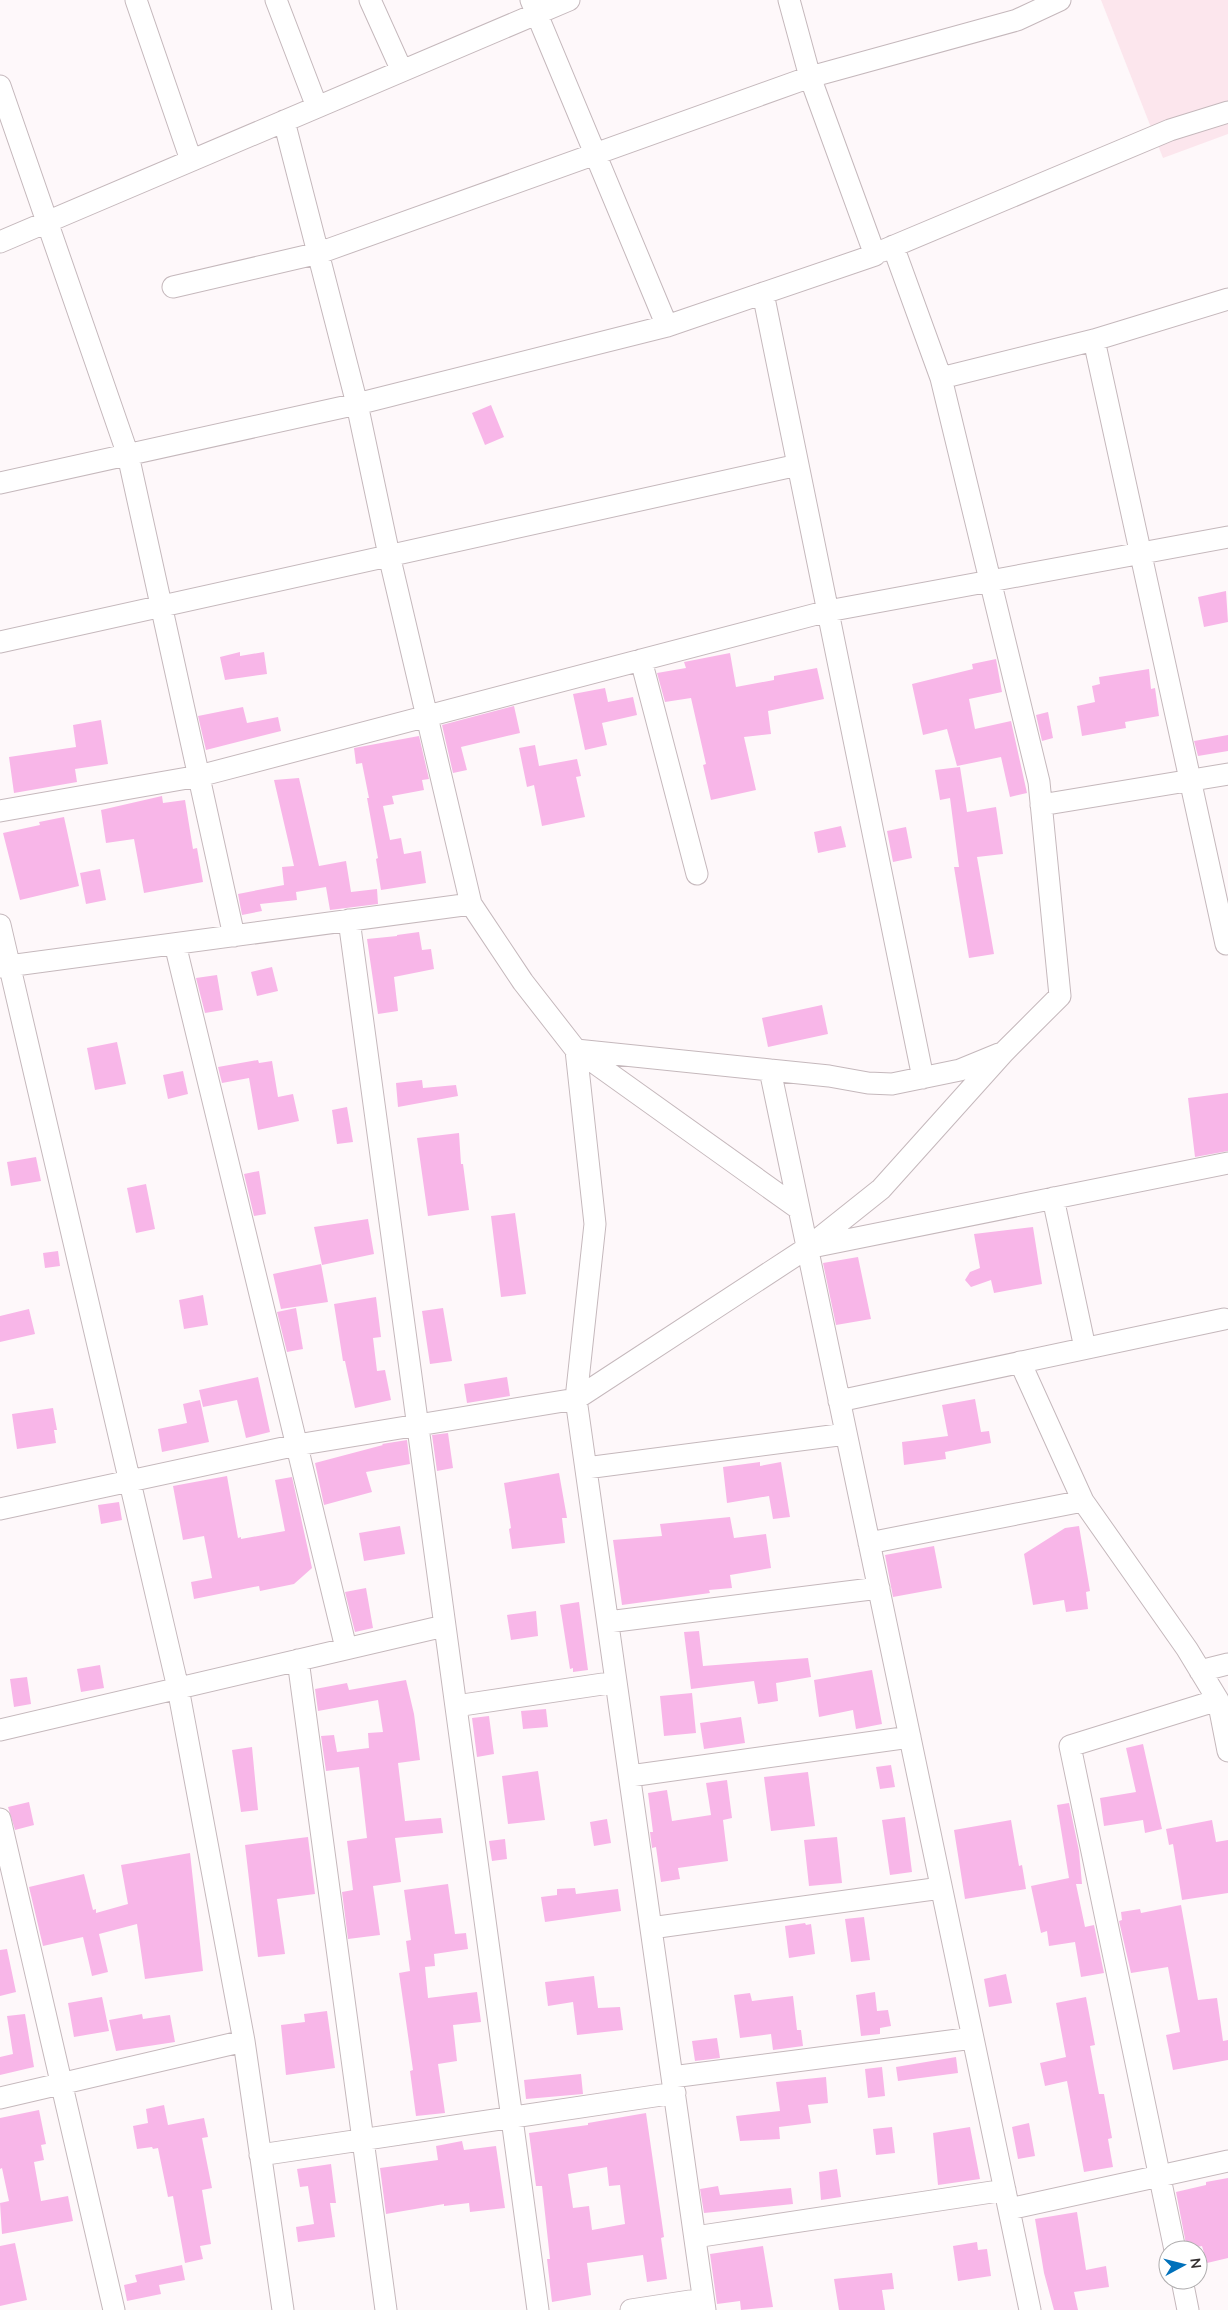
<svg xmlns="http://www.w3.org/2000/svg" width="1228" height="2310" viewBox="0 0 1228 2310" font-family="'Nunito Sans',sans-serif">
  <rect width="100%" height="100%" fill="#fef8fa"/>
  <!-- built -->
  <path fill="#fce6ed" d="M 1101,0 L 1228,0 L 1228,134 L 1163,158 Z"/>
  <!-- building -->
  <path fill="#f8b6e8" fill-rule="evenodd" d="M 491,405 L 504,437 L 485,445 L 472,413 Z
    M 1226,591 L 1228,622 L 1204,627 L 1198,597 Z
    M 240,652 L 240,656 L 264,652 L 267,674 L 225,680 L 220,657 Z
    M 730,653 L 736,687 L 774,680 L 774,676 L 817,668 L 824,699 L 768,711 L 771,734 L 744,737 L 756,790 L 711,800 L 703,765 L 706,764 L 691,698 L 665,702 L 657,673 L 686,668 L 684,662 Z
    M 996,659 L 1002,692 L 969,699 L 975,729 L 1011,721 L 1027,793 L 1010,797 L 1001,757 L 957,766 L 947,729 L 923,735 L 912,684 L 973,669 L 972,664 Z
    M 1149,669 L 1151,689 L 1155,688 L 1159,716 L 1125,722 L 1126,728 L 1082,736 L 1077,706 L 1095,702 L 1092,686 L 1100,684 L 1099,677 Z
    M 605,688 L 608,702 L 633,697 L 637,715 L 602,723 L 607,745 L 585,750 L 573,694 Z
    M 514,706 L 520,733 L 461,747 L 467,770 L 453,773 L 442,725 Z
    M 243,707 L 247,723 L 278,717 L 281,731 L 206,750 L 198,716 Z
    M 1048,712 L 1053,738 L 1042,741 L 1036,715 Z
    M 101,720 L 108,764 L 75,769 L 77,782 L 14,793 L 9,757 L 76,747 L 73,725 Z
    M 1228,735 L 1228,751 L 1198,756 L 1194,741 Z
    M 419,736 L 429,779 L 422,780 L 424,790 L 392,796 L 394,804 L 383,806 L 390,840 L 401,838 L 404,854 L 421,851 L 426,883 L 381,890 L 376,859 L 378,858 L 367,798 L 369,798 L 362,763 L 356,764 L 354,748 Z
    M 535,745 L 539,766 L 577,759 L 581,776 L 576,777 L 585,817 L 542,826 L 534,785 L 527,787 L 519,748 Z
    M 960,767 L 967,812 L 996,807 L 1003,854 L 977,857 L 994,954 L 969,958 L 954,867 L 959,867 L 950,798 L 940,800 L 935,770 Z
    M 299,778 L 319,866 L 346,861 L 351,892 L 377,889 L 378,904 L 330,910 L 326,887 L 296,892 L 297,900 L 260,904 L 262,911 L 242,915 L 238,894 L 284,885 L 282,867 L 294,866 L 274,780 Z
    M 162,796 L 163,803 L 185,800 L 193,849 L 197,848 L 203,882 L 144,893 L 134,839 L 106,843 L 101,810 Z
    M 64,817 L 79,886 L 20,900 L 3,833 L 40,825 L 39,822 Z
    M 841,826 L 846,847 L 818,853 L 814,832 Z
    M 906,827 L 912,858 L 893,862 L 887,831 Z
    M 100,869 L 106,900 L 86,904 L 80,873 Z
    M 419,932 L 422,950 L 431,949 L 434,969 L 394,977 L 398,1011 L 378,1014 L 367,939 L 397,936 L 397,935 Z
    M 272,967 L 278,991 L 257,996 L 251,972 Z
    M 217,975 L 223,1010 L 205,1013 L 196,978 Z
    M 822,1005 L 828,1034 L 768,1047 L 762,1018 Z
    M 117,1042 L 126,1084 L 95,1090 L 87,1048 Z
    M 258,1060 L 259,1063 L 272,1061 L 278,1097 L 293,1094 L 299,1121 L 258,1130 L 249,1078 L 222,1083 L 218,1067 Z
    M 183,1071 L 188,1094 L 168,1099 L 163,1075 Z
    M 422,1080 L 423,1088 L 456,1085 L 458,1096 L 398,1107 L 396,1083 Z
    M 1228,1093 L 1228,1151 L 1195,1157 L 1188,1098 Z
    M 347,1107 L 353,1142 L 337,1144 L 332,1110 Z
    M 459,1133 L 461,1164 L 463,1164 L 469,1210 L 428,1216 L 417,1138 Z
    M 36,1157 L 41,1181 L 11,1186 L 7,1162 Z
    M 259,1171 L 266,1214 L 254,1216 L 244,1174 Z
    M 146,1184 L 155,1229 L 136,1233 L 127,1188 Z
    M 515,1213 L 526,1294 L 501,1297 L 491,1216 Z
    M 368,1219 L 374,1254 L 322,1265 L 314,1227 Z
    M 1033,1227 L 1042,1284 L 994,1293 L 991,1280 L 971,1287 L 965,1280 L 970,1272 L 980,1268 L 974,1234 Z
    M 58,1251 L 60,1266 L 45,1268 L 43,1253 Z
    M 858,1257 L 871,1319 L 836,1325 L 823,1263 Z
    M 321,1264 L 328,1302 L 281,1309 L 273,1274 Z
    M 203,1295 L 208,1325 L 184,1329 L 179,1300 Z
    M 376,1297 L 381,1337 L 373,1338 L 377,1371 L 385,1370 L 391,1400 L 355,1408 L 345,1361 L 343,1361 L 334,1304 Z
    M 296,1308 L 303,1349 L 287,1352 L 277,1312 Z
    M 443,1308 L 452,1361 L 430,1364 L 422,1311 Z
    M 29,1309 L 35,1334 L 0,1342 L 0,1316 Z
    M 258,1377 L 270,1432 L 246,1438 L 237,1400 L 203,1407 L 199,1390 Z
    M 507,1377 L 510,1396 L 467,1403 L 464,1384 Z
    M 975,1399 L 981,1432 L 989,1431 L 991,1443 L 945,1452 L 946,1459 L 904,1465 L 902,1442 L 948,1436 L 942,1405 Z
    M 200,1400 L 209,1442 L 162,1452 L 158,1429 L 187,1423 L 183,1404 Z
    M 53,1408 L 57,1430 L 54,1430 L 56,1443 L 17,1449 L 12,1414 Z
    M 448,1433 L 453,1468 L 437,1471 L 432,1435 Z
    M 407,1440 L 410,1464 L 366,1472 L 372,1492 L 324,1505 L 315,1463 L 383,1445 L 382,1444 Z
    M 760,1462 L 760,1466 L 781,1462 L 790,1517 L 773,1519 L 769,1496 L 727,1503 L 723,1467 Z
    M 559,1473 L 567,1518 L 562,1518 L 565,1543 L 512,1549 L 509,1529 L 511,1528 L 504,1483 Z
    M 227,1476 L 238,1538 L 241,1537 L 241,1539 L 285,1531 L 275,1480 L 292,1477 L 312,1568 L 294,1584 L 260,1591 L 259,1586 L 194,1599 L 191,1582 L 212,1578 L 204,1536 L 183,1540 L 173,1486 Z
    M 119,1502 L 122,1520 L 101,1524 L 98,1505 Z
    M 730,1517 L 734,1538 L 766,1534 L 771,1568 L 730,1575 L 732,1588 L 709,1590 L 710,1593 L 622,1605 L 613,1540 L 662,1536 L 660,1524 Z
    M 400,1526 L 405,1554 L 364,1561 L 359,1533 Z
    M 1079,1526 L 1090,1591 L 1086,1592 L 1088,1609 L 1066,1612 L 1064,1600 L 1033,1605 L 1024,1554 L 1065,1528 Z
    M 934,1546 L 942,1588 L 893,1597 L 885,1555 Z
    M 366,1588 L 373,1628 L 355,1632 L 345,1592 Z
    M 579,1602 L 588,1670 L 573,1672 L 573,1668 L 570,1669 L 560,1605 Z
    M 536,1611 L 538,1636 L 511,1640 L 507,1615 Z
    M 699,1631 L 703,1666 L 808,1658 L 811,1677 L 776,1683 L 778,1701 L 758,1704 L 754,1681 L 691,1689 L 684,1632 Z
    M 100,1665 L 104,1688 L 81,1692 L 77,1669 Z
    M 872,1670 L 882,1724 L 856,1729 L 853,1710 L 819,1717 L 814,1680 Z
    M 27,1677 L 31,1704 L 14,1707 L 10,1679 Z
    M 406,1680 L 414,1714 L 420,1760 L 398,1763 L 405,1821 L 441,1818 L 443,1833 L 395,1838 L 401,1882 L 373,1886 L 380,1935 L 348,1939 L 342,1892 L 353,1890 L 347,1841 L 367,1838 L 359,1767 L 326,1771 L 321,1736 L 334,1735 L 337,1752 L 369,1748 L 368,1733 L 383,1732 L 378,1700 L 318,1711 L 315,1689 L 347,1683 L 349,1690 Z
    M 692,1693 L 696,1733 L 664,1736 L 660,1696 Z
    M 546,1709 L 548,1727 L 523,1729 L 521,1711 Z
    M 489,1716 L 494,1754 L 477,1757 L 472,1718 Z
    M 741,1717 L 745,1743 L 704,1749 L 700,1723 Z
    M 1143,1744 L 1162,1829 L 1145,1833 L 1143,1820 L 1104,1826 L 1100,1798 L 1136,1792 L 1126,1748 Z
    M 252,1747 L 258,1810 L 241,1812 L 232,1750 Z
    M 891,1765 L 895,1787 L 880,1789 L 876,1767 Z
    M 538,1771 L 545,1820 L 508,1824 L 502,1776 Z
    M 808,1772 L 815,1826 L 771,1831 L 764,1777 Z
    M 727,1780 L 732,1818 L 723,1820 L 728,1861 L 678,1868 L 680,1879 L 661,1882 L 656,1847 L 652,1848 L 650,1832 L 653,1832 L 648,1793 L 667,1790 L 672,1821 L 711,1815 L 706,1783 Z
    M 29,1802 L 34,1825 L 15,1830 L 8,1807 Z
    M 1069,1803 L 1079,1851 L 1082,1884 L 1076,1884 L 1085,1927 L 1094,1925 L 1104,1973 L 1081,1977 L 1075,1942 L 1049,1946 L 1047,1931 L 1041,1933 L 1031,1886 L 1069,1878 L 1057,1805 Z
    M 905,1817 L 912,1872 L 890,1875 L 882,1820 Z
    M 607,1819 L 611,1843 L 594,1846 L 590,1822 Z
    M 1011,1820 L 1019,1866 L 1022,1865 L 1026,1889 L 965,1899 L 954,1830 Z
    M 1212,1820 L 1216,1842 L 1228,1840 L 1228,1893 L 1182,1900 L 1173,1844 L 1169,1845 L 1166,1829 Z
    M 308,1837 L 315,1894 L 277,1899 L 285,1954 L 258,1957 L 245,1845 Z
    M 837,1837 L 842,1883 L 809,1886 L 804,1840 Z
    M 505,1839 L 507,1859 L 492,1861 L 489,1841 Z
    M 190,1853 L 203,1971 L 145,1979 L 137,1924 L 99,1934 L 108,1972 L 92,1976 L 83,1937 L 43,1946 L 29,1887 L 84,1874 L 93,1910 L 96,1909 L 96,1913 L 128,1904 L 121,1865 Z
    M 448,1884 L 455,1934 L 466,1933 L 468,1949 L 434,1954 L 435,1966 L 425,1967 L 428,1998 L 477,1992 L 481,2022 L 453,2025 L 457,2061 L 438,2064 L 445,2113 L 416,2116 L 410,2071 L 413,2070 L 399,1973 L 410,1971 L 406,1941 L 411,1940 L 404,1890 Z
    M 575,1888 L 576,1894 L 618,1889 L 621,1911 L 545,1922 L 541,1897 L 557,1895 L 557,1889 Z
    M 1181,1905 L 1198,2000 L 1217,1998 L 1223,2041 L 1228,2040 L 1228,2060 L 1173,2070 L 1166,2035 L 1180,2032 L 1168,1967 L 1131,1973 L 1119,1921 L 1122,1920 L 1121,1912 L 1140,1909 L 1141,1913 Z
    M 864,1917 L 870,1960 L 851,1962 L 845,1919 Z
    M 805,1923 L 806,1925 L 811,1924 L 815,1954 L 789,1958 L 785,1926 Z
    M 7,1949 L 16,1992 L 0,1996 L 0,1950 Z
    M 1006,1974 L 1012,2003 L 989,2007 L 984,1979 Z
    M 594,1976 L 598,2008 L 620,2007 L 623,2030 L 577,2035 L 573,2002 L 548,2006 L 545,1982 Z
    M 875,1992 L 877,2011 L 888,2010 L 891,2026 L 880,2028 L 880,2034 L 861,2036 L 856,1995 Z
    M 750,1993 L 752,2001 L 793,1996 L 797,2030 L 801,2030 L 803,2046 L 773,2050 L 771,2034 L 740,2038 L 734,1995 Z
    M 102,1997 L 109,2031 L 74,2037 L 68,2003 Z
    M 1086,1997 L 1095,2045 L 1090,2046 L 1099,2094 L 1104,2094 L 1112,2138 L 1108,2139 L 1113,2167 L 1084,2172 L 1067,2081 L 1045,2086 L 1040,2063 L 1066,2057 L 1056,2003 Z
    M 327,2011 L 335,2068 L 286,2075 L 281,2025 L 305,2022 L 304,2014 Z
    M 25,2014 L 34,2067 L 0,2075 L 0,2057 L 13,2054 L 7,2016 Z
    M 142,2014 L 143,2019 L 170,2015 L 175,2042 L 116,2051 L 109,2020 Z
    M 717,2038 L 720,2058 L 695,2061 L 692,2041 Z
    M 956,2057 L 958,2073 L 898,2081 L 896,2067 Z
    M 882,2067 L 885,2096 L 868,2098 L 865,2069 Z
    M 581,2074 L 583,2094 L 526,2099 L 524,2080 Z
    M 826,2077 L 828,2103 L 808,2105 L 811,2123 L 779,2127 L 780,2139 L 740,2141 L 736,2116 L 780,2111 L 776,2082 Z
    M 164,2105 L 168,2125 L 204,2118 L 208,2137 L 202,2138 L 212,2188 L 202,2190 L 211,2244 L 200,2246 L 203,2259 L 185,2263 L 173,2196 L 168,2197 L 158,2148 L 153,2149 L 152,2147 L 137,2149 L 133,2126 L 148,2123 L 146,2109 Z
    M 39,2110 L 46,2144 L 41,2145 L 44,2160 L 34,2162 L 41,2201 L 68,2196 L 73,2221 L 2,2234 L 0,2203 L 9,2201 L 2,2168 L 0,2169 L 0,2118 Z
    M 646,2113 L 664,2237 L 661,2238 L 667,2279 L 647,2282 L 643,2255 L 587,2263 L 591,2295 L 552,2302 L 547,2259 L 550,2259 L 542,2186 L 536,2186 L 529,2133 L 588,2125 L 588,2123 ZM 607,2167 L 609,2186 L 620,2185 L 625,2224 L 592,2230 L 589,2206 L 573,2208 L 568,2174 Z
    M 1029,2123 L 1035,2156 L 1018,2159 L 1012,2127 Z
    M 892,2127 L 895,2153 L 876,2155 L 873,2129 Z
    M 970,2127 L 980,2179 L 938,2185 L 933,2133 Z
    M 462,2141 L 464,2150 L 496,2146 L 505,2208 L 470,2212 L 469,2203 L 444,2206 L 444,2204 L 386,2214 L 380,2168 L 438,2160 L 436,2146 Z
    M 331,2164 L 336,2203 L 330,2203 L 335,2237 L 298,2242 L 296,2227 L 314,2224 L 308,2186 L 300,2187 L 297,2169 Z
    M 837,2169 L 841,2197 L 821,2200 L 819,2172 Z
    M 1228,2178 L 1228,2258 L 1207,2263 L 1202,2246 L 1187,2249 L 1176,2192 L 1206,2185 L 1206,2182 Z
    M 718,2186 L 720,2195 L 791,2188 L 793,2204 L 704,2213 L 700,2189 Z
    M 1077,2212 L 1086,2270 L 1106,2266 L 1109,2287 L 1074,2292 L 1078,2310 L 1054,2310 L 1044,2273 L 1035,2219 Z
    M 977,2242 L 978,2250 L 987,2249 L 991,2276 L 958,2281 L 953,2246 Z
    M 15,2243 L 27,2300 L 0,2306 L 0,2246 Z
    M 763,2246 L 773,2307 L 741,2310 L 740,2301 L 717,2304 L 710,2254 Z
    M 182,2265 L 185,2280 L 159,2285 L 161,2294 L 127,2301 L 124,2285 L 137,2282 L 135,2275 Z
    M 892,2273 L 894,2289 L 882,2290 L 885,2310 L 839,2310 L 834,2279 Z"/>
  <g fill="none" stroke-linecap="round" stroke-linejoin="round">
    <!-- minor casing -->
    <g stroke="#c5b8bc" stroke-width="23">
      <path id="minor" d="M 136,0 L 191,160
        M 276,0 L 317,107
        M 370,0 L 402,71
        M 531,0 L 667,326
        M 0,86 L 128,455 L 234,936
        M 284,121 L 357,404 L 389,555 L 471,904 L 523,982 L 576,1050 L 595,1224 L 576,1399 L 705,2310
        M 0,242 L 569,0
        M 882,251 L 1170,130 L 1228,112
        M 173,287 L 319,253 L 810,77 L 1017,20 L 1060,0
        M 763,293 L 923,1078
        M 1094,340 L 1226,944
        M 941,378 L 1094,340 L 1228,299
        M 0,483 L 357,404 L 667,326 L 875,255 L 810,77 L 789,0
        M 0,642 L 798,465
        M 641,660 L 697,874
        M 1041,805 L 1228,774
        M 0,811 L 199,776 L 828,611 L 1228,537
        M 349,920 L 538,2310
        M 0,925 L 178,1688 L 244,2041 L 283,2310
        M 175,944 L 346,1648
        M 0,967 L 471,904
        M 576,1050 L 770,1070 L 1030,2310
        M 578,1051 L 799,1209
        M 770,1070 L 829,1076 L 868,1083 L 892,1084 L 960,1070 L 999,1054
        M 1053,1198 L 1085,1348
        M 812,1247 L 1228,1163
        M 1020,1362 L 1083,1501 L 1187,1649 L 1218,1700 L 1228,1751
        M 839,1401 L 1224,1319
        M 586,1468 L 846,1434
        M 0,1509 L 297,1445 L 576,1399 L 807,1248 L 881,1189 L 1004,1052 L 1060,996 L 1039,782 L 941,378 L 893,246
        M 869,1543 L 1083,1501
        M 608,1622 L 879,1588
        M 298,1660 L 386,2310
        M 1200,1671 L 1228,1664
        M 456,1706 L 616,1682
        M 0,1730 L 444,1626
        M 630,1776 L 910,1737
        M 0,1819 L 114,2310
        M 651,1928 L 941,1888
        M 672,2077 L 973,2038
        M 0,2098 L 244,2041
        M 260,2155 L 675,2093
        M 1009,2209 L 1228,2161
        M 695,2237 L 1005,2190
        M 1175,2250 L 1070,1746 L 1218,1700
        M 1182,2280 L 1188,2310
        M 631,2310 L 703,2299"/>
    </g>
    <!-- minor -->
    <use href="#minor" stroke="#fff" stroke-width="21"/>
  </g>
  <!-- north arrow -->
  <g transform="translate(1183 2265) rotate(83)"><circle r="24" fill="#ffffff" stroke="#aeacad"/>
  <path d="M0-4L9 19L0 12L-9 19Z" fill="#0071bb"/>
  <text y="-8" font-size="14" font-weight="bold" text-anchor="middle" fill="#353031">N</text>
  </g>
</svg>
